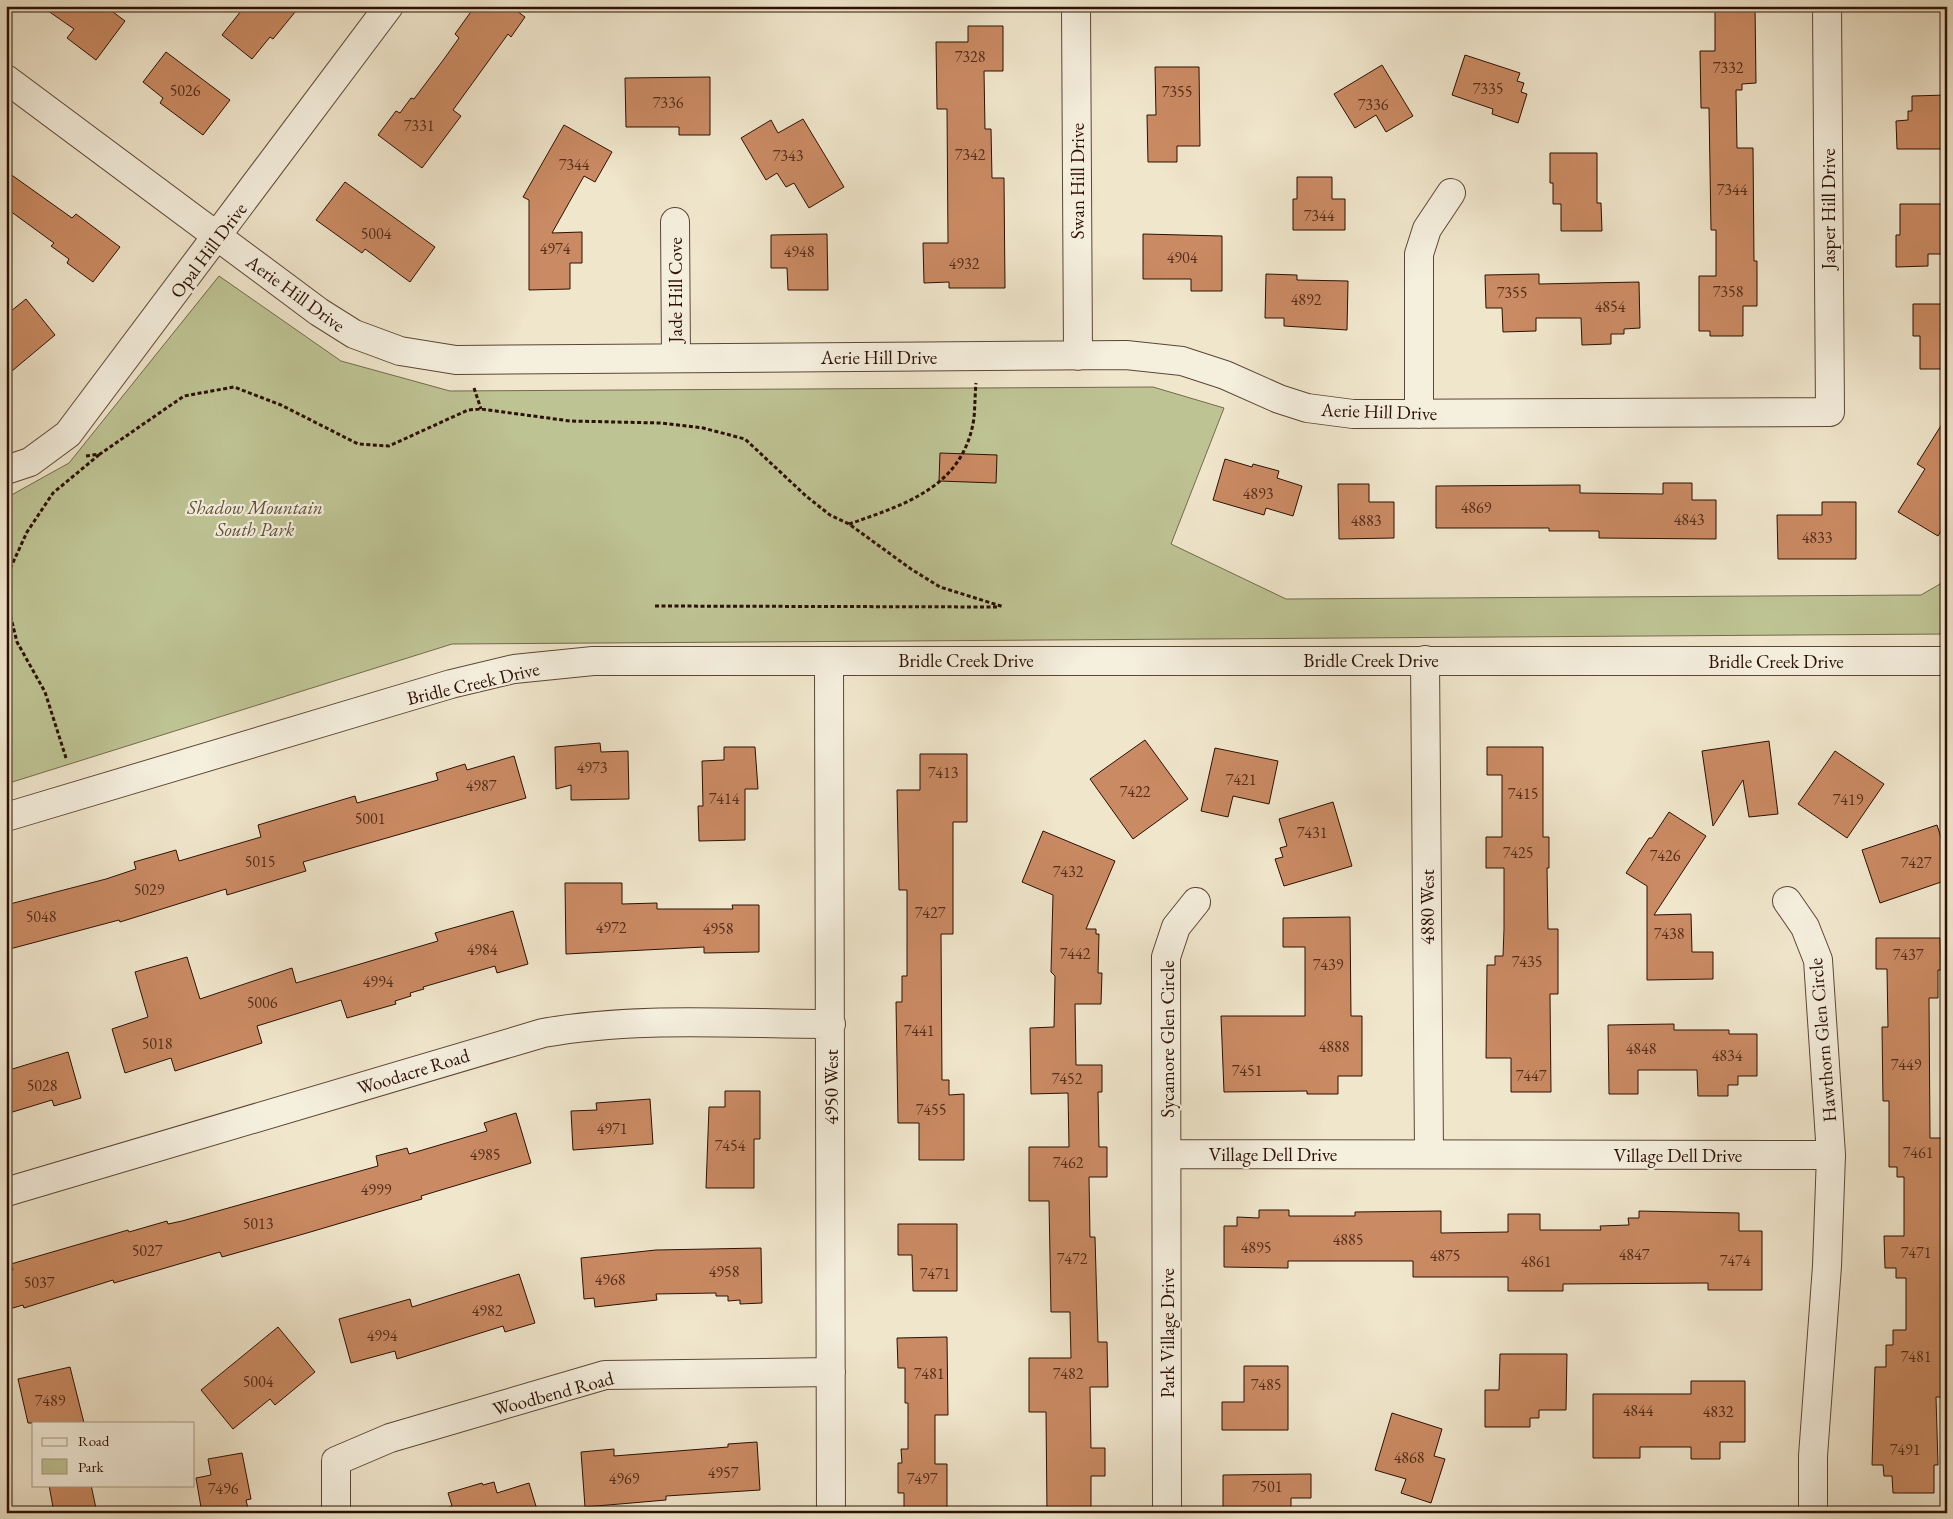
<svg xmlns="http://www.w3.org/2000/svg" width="1953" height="1519" viewBox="0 0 1953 1519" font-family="'EB Garamond',serif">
  <rect width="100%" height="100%" fill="#f0e6cc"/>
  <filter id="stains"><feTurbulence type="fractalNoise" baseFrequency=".004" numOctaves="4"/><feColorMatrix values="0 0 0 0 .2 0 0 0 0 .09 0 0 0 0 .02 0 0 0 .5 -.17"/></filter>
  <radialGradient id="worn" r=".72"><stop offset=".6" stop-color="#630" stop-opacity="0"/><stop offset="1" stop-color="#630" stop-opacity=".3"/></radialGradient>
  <!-- green -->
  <path fill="#bec394" stroke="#756a4c" d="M 219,276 L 341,361 L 450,391 L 1153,387 L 1224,408 L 1171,544 L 1286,599 L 1921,595 L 1947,580 L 1947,634 L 452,644 L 6,784 L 6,498 L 69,463 Z"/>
  <!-- building -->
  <path fill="#ca8a63" stroke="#2c1003" d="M 41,6 L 105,6 L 125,21 L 96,60 L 67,38 L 74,29 Z
    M 245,6 L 300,6 L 273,39 L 270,37 L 252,59 L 222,35 Z
    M 475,6 L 510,6 L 525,17 L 511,37 L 508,34 L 453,110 L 461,116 L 422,168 L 378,135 L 396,111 L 400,113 L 411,98 L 414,99 L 444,59 L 459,38 L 455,34 Z
    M 1715,6 L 1755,6 L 1756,83 L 1742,84 L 1742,90 L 1736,90 L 1737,148 L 1753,148 L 1754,261 L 1757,261 L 1757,306 L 1743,306 L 1743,336 L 1710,336 L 1710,331 L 1699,331 L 1699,276 L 1716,276 L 1716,230 L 1711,230 L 1709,108 L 1701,108 L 1700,51 L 1715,51 Z
    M 968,26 L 1003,26 L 1003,71 L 984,71 L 985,129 L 991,129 L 992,178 L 1004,178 L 1005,288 L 949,288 L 949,282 L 924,283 L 923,243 L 948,243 L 947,109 L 937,109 L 936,42 L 968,42 Z
    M 166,52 L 230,100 L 203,135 L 160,103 L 163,98 L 143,82 Z
    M 1465,55 L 1520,73 L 1517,81 L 1524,83 L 1521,92 L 1527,94 L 1518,123 L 1492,114 L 1493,109 L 1452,95 Z
    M 1382,65 L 1413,116 L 1386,132 L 1376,115 L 1355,128 L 1334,94 Z
    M 1155,67 L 1199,67 L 1200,146 L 1177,146 L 1177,162 L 1148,162 L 1147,115 L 1156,115 Z
    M 710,77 L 710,135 L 679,135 L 679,127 L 626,127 L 625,78 Z
    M 1947,95 L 1947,149 L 1897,149 L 1896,121 L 1908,120 L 1908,111 L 1912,111 L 1912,96 Z
    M 803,119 L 844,187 L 809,208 L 794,183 L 786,187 L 777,173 L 766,180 L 741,138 L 771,120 L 778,133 Z
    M 564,125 L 612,152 L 595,182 L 584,176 L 552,233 L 582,232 L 582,263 L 570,263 L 570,289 L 529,290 L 529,200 L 523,197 Z
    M 1550,153 L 1597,153 L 1597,203 L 1601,203 L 1602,231 L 1561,231 L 1561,204 L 1553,204 L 1553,183 L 1550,183 Z
    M 6,171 L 72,218 L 76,214 L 120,247 L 93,282 L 67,263 L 69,259 L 51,246 L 54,243 L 6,208 Z
    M 1297,177 L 1332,177 L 1332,199 L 1345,199 L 1345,230 L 1293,230 L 1293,199 L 1297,199 Z
    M 345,182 L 435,247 L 410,282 L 365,249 L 362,253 L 316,220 Z
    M 1900,204 L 1947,204 L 1947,254 L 1928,254 L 1928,266 L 1896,267 L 1896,235 L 1900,235 Z
    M 827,234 L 828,290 L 788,290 L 787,268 L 771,268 L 771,235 Z
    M 1143,234 L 1222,236 L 1222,291 L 1191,291 L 1191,279 L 1143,279 Z
    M 1266,274 L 1297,275 L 1297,280 L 1348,281 L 1347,330 L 1284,326 L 1284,318 L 1265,318 Z
    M 1539,274 L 1539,284 L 1639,282 L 1640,328 L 1624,329 L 1624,334 L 1611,334 L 1611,344 L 1582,345 L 1581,318 L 1536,318 L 1536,331 L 1503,332 L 1502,308 L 1486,308 L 1485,275 Z
    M 26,299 L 55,335 L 6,376 L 6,315 Z
    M 1913,304 L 1947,304 L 1947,369 L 1920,369 L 1920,336 L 1913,336 Z
    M 1947,416 L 1947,521 L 1938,536 L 1898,512 L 1925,469 L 1917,464 Z
    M 940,453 L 997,455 L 996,483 L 939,481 Z
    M 1225,459 L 1252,467 L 1253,464 L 1279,471 L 1277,478 L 1302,486 L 1293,516 L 1266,508 L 1264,515 L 1213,500 Z
    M 1663,483 L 1692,483 L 1692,500 L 1716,500 L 1716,539 L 1599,538 L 1599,531 L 1549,531 L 1549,528 L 1436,528 L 1436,486 L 1580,485 L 1580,493 L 1663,494 Z
    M 1338,484 L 1369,484 L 1369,502 L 1394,502 L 1394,538 L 1339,539 Z
    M 1822,502 L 1856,502 L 1856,559 L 1778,559 L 1777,515 L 1822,515 Z
    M 1145,740 L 1188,799 L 1133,839 L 1090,779 Z
    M 1769,741 L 1778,814 L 1749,817 L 1743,780 L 1713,826 L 1702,751 Z
    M 600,743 L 601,752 L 628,751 L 629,799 L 571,800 L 571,785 L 556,789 L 555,747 Z
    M 724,747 L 755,747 L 758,789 L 745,789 L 745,840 L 699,841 L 698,806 L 703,806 L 702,761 L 724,760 Z
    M 1487,747 L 1543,747 L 1543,837 L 1549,837 L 1549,868 L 1547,868 L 1548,929 L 1558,929 L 1558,994 L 1550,994 L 1551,1092 L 1511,1092 L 1511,1058 L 1486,1058 L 1487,965 L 1495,965 L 1495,956 L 1503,956 L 1504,929 L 1504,868 L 1486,868 L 1486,837 L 1502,837 L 1502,775 L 1487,775 Z
    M 1215,748 L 1278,761 L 1269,804 L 1233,796 L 1228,817 L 1201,811 Z
    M 1835,751 L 1884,784 L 1847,838 L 1798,804 Z
    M 920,754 L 967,754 L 967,822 L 953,822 L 953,934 L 941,934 L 942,1080 L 949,1080 L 949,1095 L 964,1094 L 964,1160 L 919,1160 L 919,1123 L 898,1123 L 896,1002 L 902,1002 L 902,976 L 907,976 L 907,890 L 899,890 L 897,790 L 920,790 Z
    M 514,756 L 526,798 L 303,862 L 306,871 L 227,895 L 226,889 L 120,922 L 119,920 L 6,950 L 6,905 L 106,879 L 136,869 L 134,862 L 176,850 L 179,861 L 261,837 L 258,825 L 355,796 L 357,803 L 438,780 L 436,773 L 465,764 L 467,770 Z
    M 1333,802 L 1352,866 L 1284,886 L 1275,859 L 1283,857 L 1280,848 L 1287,846 L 1279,819 Z
    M 1669,812 L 1706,836 L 1654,915 L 1691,914 L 1692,952 L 1713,952 L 1713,979 L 1647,980 L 1647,886 L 1626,873 L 1649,838 L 1652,838 Z
    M 1937,825 L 1947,856 L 1947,880 L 1880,903 L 1862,850 Z
    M 1043,831 L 1115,861 L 1086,929 L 1096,929 L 1096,934 L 1099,934 L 1098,973 L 1102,973 L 1101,1004 L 1075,1004 L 1076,1065 L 1102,1065 L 1102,1092 L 1098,1092 L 1099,1147 L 1107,1147 L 1107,1177 L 1089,1177 L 1090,1237 L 1095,1237 L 1098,1342 L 1107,1342 L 1108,1387 L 1090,1387 L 1091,1448 L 1105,1448 L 1105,1476 L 1091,1476 L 1091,1513 L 1047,1513 L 1046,1412 L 1029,1412 L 1029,1358 L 1071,1358 L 1070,1312 L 1051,1312 L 1049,1201 L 1029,1201 L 1029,1147 L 1069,1147 L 1068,1093 L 1031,1094 L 1030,1028 L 1054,1027 L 1055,976 L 1051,972 L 1053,895 L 1022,882 Z
    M 565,883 L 622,883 L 622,904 L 657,903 L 657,909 L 733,909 L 732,905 L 759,905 L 759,952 L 704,953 L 704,947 L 566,954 Z
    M 513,911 L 528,964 L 497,973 L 495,966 L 423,987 L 424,989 L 410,993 L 411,996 L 395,1001 L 396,1004 L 347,1018 L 341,1000 L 257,1026 L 262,1043 L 175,1071 L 171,1058 L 125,1073 L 112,1029 L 148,1017 L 135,972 L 187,957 L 200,999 L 292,968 L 296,983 L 438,941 L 435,933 Z
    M 1350,917 L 1351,1016 L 1362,1016 L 1362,1076 L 1338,1076 L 1338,1094 L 1307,1094 L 1307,1091 L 1224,1092 L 1221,1016 L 1305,1016 L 1305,947 L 1283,947 L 1283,918 Z
    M 1876,938 L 1940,938 L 1941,970 L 1938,970 L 1938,998 L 1929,998 L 1930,1138 L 1947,1138 L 1947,1397 L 1936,1397 L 1938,1465 L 1934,1465 L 1934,1493 L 1893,1493 L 1892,1476 L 1884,1476 L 1883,1465 L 1872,1465 L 1875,1367 L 1886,1367 L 1886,1345 L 1893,1345 L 1893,1330 L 1906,1330 L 1906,1278 L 1896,1278 L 1896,1268 L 1885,1268 L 1884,1236 L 1904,1236 L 1904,1177 L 1897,1177 L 1897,1167 L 1889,1167 L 1889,1101 L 1883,1101 L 1882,1027 L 1888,1027 L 1887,969 L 1876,969 Z
    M 1674,1024 L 1674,1030 L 1729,1030 L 1729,1034 L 1757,1034 L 1757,1076 L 1738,1076 L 1738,1085 L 1728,1085 L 1728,1096 L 1698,1096 L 1697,1070 L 1638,1070 L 1638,1094 L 1609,1094 L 1608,1025 Z
    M 68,1052 L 81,1098 L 54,1106 L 52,1100 L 6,1114 L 6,1071 Z
    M 725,1091 L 760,1091 L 760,1139 L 754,1139 L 754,1188 L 706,1188 L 709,1107 L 725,1107 Z
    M 650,1099 L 653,1144 L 573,1150 L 571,1111 L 597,1110 L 596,1103 Z
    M 516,1113 L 531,1163 L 421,1196 L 422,1199 L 307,1233 L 222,1257 L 220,1252 L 114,1283 L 113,1280 L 24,1308 L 23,1305 L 6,1310 L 6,1272 L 13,1270 L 11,1264 L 128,1230 L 129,1232 L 167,1221 L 168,1224 L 182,1221 L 378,1166 L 376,1156 L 407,1148 L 409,1154 L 487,1131 L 484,1123 Z
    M 1259,1210 L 1289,1210 L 1289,1216 L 1355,1216 L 1355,1212 L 1441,1211 L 1441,1233 L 1508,1232 L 1508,1214 L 1540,1214 L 1540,1230 L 1601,1230 L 1600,1226 L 1629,1225 L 1628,1218 L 1639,1218 L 1639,1211 L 1739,1213 L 1739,1231 L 1762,1231 L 1762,1290 L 1708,1290 L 1708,1283 L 1563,1284 L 1563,1291 L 1508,1291 L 1508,1277 L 1413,1277 L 1413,1261 L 1288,1261 L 1288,1268 L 1224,1267 L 1224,1226 L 1237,1226 L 1237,1217 L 1259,1218 Z
    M 898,1224 L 957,1224 L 957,1291 L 913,1291 L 912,1255 L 898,1255 Z
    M 761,1248 L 762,1303 L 740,1304 L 740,1300 L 728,1301 L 728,1296 L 716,1296 L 716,1293 L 656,1294 L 657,1300 L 595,1307 L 594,1298 L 584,1299 L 581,1258 L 656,1250 Z
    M 519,1274 L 535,1323 L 505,1332 L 503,1326 L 397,1359 L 395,1351 L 351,1363 L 339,1319 L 410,1299 L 412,1307 Z
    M 278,1327 L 315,1372 L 275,1405 L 270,1399 L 233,1429 L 201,1390 Z
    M 947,1337 L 948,1415 L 935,1415 L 935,1464 L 947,1464 L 947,1513 L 904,1513 L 904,1493 L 898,1493 L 898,1463 L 902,1463 L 901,1449 L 908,1449 L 908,1403 L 905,1403 L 905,1368 L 898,1368 L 897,1338 Z
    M 1500,1354 L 1567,1354 L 1566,1410 L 1539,1410 L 1539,1418 L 1530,1418 L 1530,1427 L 1485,1427 L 1485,1390 L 1499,1390 Z
    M 1244,1366 L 1288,1366 L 1288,1430 L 1222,1430 L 1222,1402 L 1244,1402 Z
    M 70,1367 L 84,1423 L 28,1423 L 18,1379 Z
    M 1691,1381 L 1745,1381 L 1745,1442 L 1720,1442 L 1720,1459 L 1691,1459 L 1691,1447 L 1640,1447 L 1640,1458 L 1593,1458 L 1593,1394 L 1691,1394 Z
    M 1392,1413 L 1442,1429 L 1434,1456 L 1445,1459 L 1431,1503 L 1401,1493 L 1406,1479 L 1375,1470 Z
    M 757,1442 L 760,1490 L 666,1496 L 666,1500 L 585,1507 L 581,1452 L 614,1449 L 614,1456 L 728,1447 L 728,1444 Z
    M 242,1453 L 251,1499 L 246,1500 L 249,1513 L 202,1513 L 196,1478 L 211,1475 L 208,1459 Z
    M 1311,1474 L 1311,1498 L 1291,1498 L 1291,1513 L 1223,1513 L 1223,1475 Z
    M 494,1482 L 497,1493 L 529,1483 L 538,1513 L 450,1513 L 449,1507 L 452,1506 L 448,1493 L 482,1483 L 483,1485 Z
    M 49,1485 L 91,1485 L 97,1513 L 54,1513 Z"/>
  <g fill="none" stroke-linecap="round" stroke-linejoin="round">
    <!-- minor casing -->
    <g stroke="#5d4635" stroke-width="30">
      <path id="minor" d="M 1076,6 L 1078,356
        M 6,79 L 319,312 L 354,334 L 400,351 L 456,360 L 1126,355 L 1182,361 L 1225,375 L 1279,399 L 1307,408 L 1353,414 L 1830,412 L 1827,6
        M 675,222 L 676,357
        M 1419,414 L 1419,254 L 1427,229 L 1451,193
        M 6,470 L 30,462 L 68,434 L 389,6
        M 1425,660 L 1429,1153
        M 829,661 L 831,1513
        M 6,817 L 451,684 L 514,669 L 593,661 L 1947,661
        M 1787,901 L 1805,927 L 1818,960 L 1831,1155 L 1827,1266 L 1813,1456 L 1813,1513
        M 1167,1154 L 1831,1155
        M 6,1192 L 543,1033 C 637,1016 736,1024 831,1024
        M 336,1513 L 336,1461 L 390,1438 L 605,1375 L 831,1372
        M 1167,1513 L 1166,957 L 1176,927 L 1196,902"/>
    </g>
    <!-- path -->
    <path stroke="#2c1003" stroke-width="3" stroke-dasharray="4 2.5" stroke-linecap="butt" d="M 474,388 L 481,409
      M 86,456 L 100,454 L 184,396 L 234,387 L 281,405 L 358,444 L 389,446 L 468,410 L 481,409 L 570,421 L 660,423 L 703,428 L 745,439 L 806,496 L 830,515 L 849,524 L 911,569 L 940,587 L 1004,607
      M 849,524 C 907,504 964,486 974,418 C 975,406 975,394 976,383
      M 655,606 L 999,607
      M 66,758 L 45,692 L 17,642 L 7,602 L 10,569 L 27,532 L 53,493 L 100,454"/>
    <!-- minor -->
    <use href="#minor" stroke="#f5efde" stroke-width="28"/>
  </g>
  <g text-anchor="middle" stroke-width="4.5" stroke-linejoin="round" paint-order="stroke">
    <!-- number labels -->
    <g font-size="16" fill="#542e1b">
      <text x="970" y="62">7328</text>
      <text x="1728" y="73">7332</text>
      <text x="1488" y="94">7335</text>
      <text x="185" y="96">5026</text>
      <text x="1177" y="97">7355</text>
      <text x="668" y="108">7336</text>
      <text x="1373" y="110">7336</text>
      <text x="419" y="131">7331</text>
      <text x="970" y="160">7342</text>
      <text x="788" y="161">7343</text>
      <text x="574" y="170">7344</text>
      <text x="1732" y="195">7344</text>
      <text x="1319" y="221">7344</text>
      <text x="376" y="239">5004</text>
      <text x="555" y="254">4974</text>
      <text x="799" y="257">4948</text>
      <text x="1182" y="263">4904</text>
      <text x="964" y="269">4932</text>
      <text x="1728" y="297">7358</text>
      <text x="1512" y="298">7355</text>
      <text x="1306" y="305">4892</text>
      <text x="1610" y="312">4854</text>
      <text x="1258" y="499">4893</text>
      <text x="1476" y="513">4869</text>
      <text x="1689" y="525">4843</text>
      <text x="1366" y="526">4883</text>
      <text x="1817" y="543">4833</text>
      <text x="592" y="773">4973</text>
      <text x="943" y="778">7413</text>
      <text x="1241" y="785">7421</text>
      <text x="481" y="791">4987</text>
      <text x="1135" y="797">7422</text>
      <text x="1523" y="799">7415</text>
      <text x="724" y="804">7414</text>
      <text x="1848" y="805">7419</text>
      <text x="370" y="824">5001</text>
      <text x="1312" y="838">7431</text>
      <text x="1518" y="858">7425</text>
      <text x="1665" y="861">7426</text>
      <text x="260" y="867">5015</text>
      <text x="1916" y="868">7427</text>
      <text x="1068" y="877">7432</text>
      <text x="149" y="895">5029</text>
      <text x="930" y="918">7427</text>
      <text x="41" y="922">5048</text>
      <text x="611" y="933">4972</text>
      <text x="718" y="934">4958</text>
      <text x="1669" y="939">7438</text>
      <text x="482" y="955">4984</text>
      <text x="1075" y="959">7442</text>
      <text x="1908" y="960">7437</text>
      <text x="1527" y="967">7435</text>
      <text x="1328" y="970">7439</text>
      <text x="378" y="987">4994</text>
      <text x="262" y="1008">5006</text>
      <text x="919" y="1036">7441</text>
      <text x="157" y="1049">5018</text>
      <text x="1334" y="1052">4888</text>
      <text x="1641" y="1054">4848</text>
      <text x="1727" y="1061">4834</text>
      <text x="1906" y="1070">7449</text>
      <text x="1247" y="1076">7451</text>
      <text x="1531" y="1081">7447</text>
      <text x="1067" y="1084">7452</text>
      <text x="42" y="1091">5028</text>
      <text x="931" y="1115">7455</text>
      <text x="612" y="1134">4971</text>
      <text x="730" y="1151">7454</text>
      <text x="1918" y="1158">7461</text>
      <text x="485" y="1160">4985</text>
      <text x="1068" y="1168">7462</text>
      <text x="376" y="1195">4999</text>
      <text x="258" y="1229">5013</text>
      <text x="1348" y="1245">4885</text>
      <text x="1256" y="1253">4895</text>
      <text x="147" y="1256">5027</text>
      <text x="1916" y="1258">7471</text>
      <text x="1634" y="1260">4847</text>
      <text x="1445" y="1261">4875</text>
      <text x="1072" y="1264">7472</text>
      <text x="1735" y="1266">7474</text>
      <text x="1536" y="1267">4861</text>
      <text x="724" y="1277">4958</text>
      <text x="935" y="1279">7471</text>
      <text x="610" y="1285">4968</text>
      <text x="39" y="1288">5037</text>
      <text x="487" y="1316">4982</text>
      <text x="382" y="1341">4994</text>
      <text x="1916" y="1362">7481</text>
      <text x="929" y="1379">7481</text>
      <text x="1068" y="1379">7482</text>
      <text x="258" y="1387">5004</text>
      <text x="1266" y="1390">7485</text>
      <text x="50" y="1406">7489</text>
      <text x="1638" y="1416">4844</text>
      <text x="1718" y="1417">4832</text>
      <text x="1905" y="1455">7491</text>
      <text x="1409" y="1463">4868</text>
      <text x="723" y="1478">4957</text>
      <text x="624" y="1484">4969</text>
      <text x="922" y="1484">7497</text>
      <text x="1267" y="1492">7501</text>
      <text x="223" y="1494">7496</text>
    </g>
    <!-- street labels -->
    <g font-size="19" fill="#2c1003" stroke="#f5efde">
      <text transform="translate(1077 181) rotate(-90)" y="7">Swan Hill Drive</text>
      <text transform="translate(1828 209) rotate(-90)" y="7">Jasper Hill Drive</text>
      <text transform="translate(208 250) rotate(-53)" y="7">Opal Hill Drive</text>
      <text transform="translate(675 290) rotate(-90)" y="7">Jade Hill Cove</text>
      <text transform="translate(296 293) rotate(36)" y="7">Aerie Hill Drive</text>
      <text x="879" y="364">Aerie Hill Drive</text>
      <text transform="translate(1379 411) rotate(2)" y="7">Aerie Hill Drive</text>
      <text x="966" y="667">Bridle Creek Drive</text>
      <text x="1371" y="667">Bridle Creek Drive</text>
      <text x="1776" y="668">Bridle Creek Drive</text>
      <text transform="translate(473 683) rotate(-13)" y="7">Bridle Creek Drive</text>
      <text transform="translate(1427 907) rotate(-90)" y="7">4880 West</text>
      <text transform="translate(1167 1039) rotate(-90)" y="7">Sycamore Glen Circle</text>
      <text transform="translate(1822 1040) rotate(-95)" y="7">Hawthorn Glen Circle</text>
      <text transform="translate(413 1071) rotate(-17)" y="7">Woodacre Road</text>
      <text transform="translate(831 1087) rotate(-90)" y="7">4950 West</text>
      <text x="1273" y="1161">Village Dell Drive</text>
      <text x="1678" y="1162">Village Dell Drive</text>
      <text transform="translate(1167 1333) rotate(-90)" y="7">Park Village Drive</text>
      <text transform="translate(553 1393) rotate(-15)" y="7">Woodbend Road</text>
    </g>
    <!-- park labels -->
    <g font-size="19" font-style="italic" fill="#5f4f36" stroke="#f5efde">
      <text x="255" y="514">Shadow Mountain<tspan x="255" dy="22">South Park</tspan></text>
    </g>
  </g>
  <!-- margin -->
  <rect width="1953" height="1519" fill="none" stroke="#f0e6cc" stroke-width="25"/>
  <rect x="8" y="8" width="1938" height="1504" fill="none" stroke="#2c1003" stroke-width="2.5"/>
  <rect x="12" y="12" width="1928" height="1494" fill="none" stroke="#2c1003"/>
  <!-- legend -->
  <rect x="32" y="1422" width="162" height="65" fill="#f5efde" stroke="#a59686"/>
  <rect x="42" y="1438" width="25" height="8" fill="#f5efde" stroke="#a59686"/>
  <text x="78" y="1446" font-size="15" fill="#2c1003">Road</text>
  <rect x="42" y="1459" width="25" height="15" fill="#bec394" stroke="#a59686"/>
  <text x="78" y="1472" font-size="15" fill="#2c1003">Park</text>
  <rect width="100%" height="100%" filter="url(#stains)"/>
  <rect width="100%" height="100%" fill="url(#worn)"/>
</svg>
